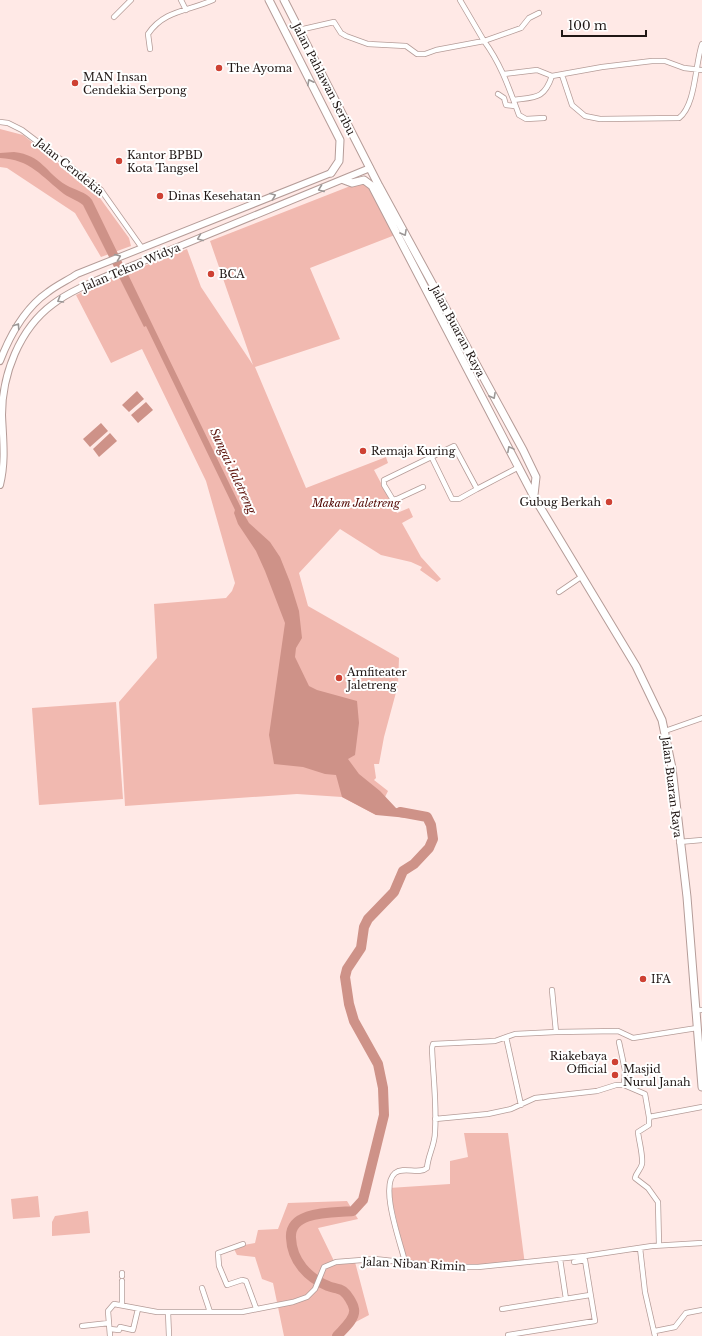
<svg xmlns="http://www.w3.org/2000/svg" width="702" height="1336" viewBox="0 0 702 1336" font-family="'Libre Baskerville',serif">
  <rect width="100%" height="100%" fill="#ffe9e6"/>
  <!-- green -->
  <path fill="#f1b9b0" d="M 0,129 L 23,135 L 97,194 L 129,238 L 131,246 L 101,257 L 75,213 L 7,168 L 0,167 Z
    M 358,183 L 368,186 L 395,235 L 310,268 L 340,339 L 255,367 L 306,488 L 386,457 L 388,463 L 374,470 L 397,513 L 409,508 L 413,517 L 402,523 L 421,557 L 441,579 L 437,582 L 420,570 L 422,567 L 411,562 L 381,555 L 340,529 L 299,573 L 308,606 L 399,658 L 398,685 L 384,737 L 379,764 L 374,764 L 376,778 L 374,780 L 388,791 L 376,815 L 342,797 L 297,794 L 125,806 L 119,702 L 157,658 L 154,604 L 226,598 L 232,591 L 235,583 L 206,481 L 142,349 L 111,363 L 76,295 L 106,281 L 187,249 L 201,287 L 253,365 L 210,241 Z
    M 116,702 L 123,799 L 39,805 L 32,708 Z
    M 464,1133 L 508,1133 L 525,1265 L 471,1267 L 406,1261 L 389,1188 L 450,1184 L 450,1161 L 468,1157 Z
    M 38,1196 L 40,1217 L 13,1219 L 11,1199 Z
    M 347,1201 L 358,1219 L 318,1228 L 334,1261 L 355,1262 L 369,1315 L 335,1333 L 333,1336 L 284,1336 L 273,1283 L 262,1279 L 255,1257 L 237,1255 L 233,1247 L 255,1243 L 258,1230 L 278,1229 L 288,1203 Z
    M 88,1211 L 90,1233 L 52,1236 L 52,1222 L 55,1216 Z"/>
  <!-- water -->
  <path fill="#ce9288" d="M 14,152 C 42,155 46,173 66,185 C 74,190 87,192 92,200 L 245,516 L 249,523 L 270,542 L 280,557 L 290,582 L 299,611 L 302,638 L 296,648 L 295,657 L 309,686 L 317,690 L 357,701 L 359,723 L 355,755 L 348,759 L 359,774 L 380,791 L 396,808 L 414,811 L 408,818 L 376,815 L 342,797 L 336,775 L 325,774 L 303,767 L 274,764 L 269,735 L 285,623 L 265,571 L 256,551 L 238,524 L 234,513 L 235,510 L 146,326 L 144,327 L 83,205 C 77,200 70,198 64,194 C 42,177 30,159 0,158 L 0,153 Z
    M 137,391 L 144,399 L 129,412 L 122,405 Z
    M 146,402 L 153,410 L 138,423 L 131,415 Z
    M 101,423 L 108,431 L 90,447 L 83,439 Z
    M 110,433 L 117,441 L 99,457 L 93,449 Z"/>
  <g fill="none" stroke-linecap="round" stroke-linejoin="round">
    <!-- river -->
    <path stroke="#ce9288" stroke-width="10" d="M 337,1336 C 343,1329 356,1319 354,1309 C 353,1303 347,1294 343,1291 C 339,1288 332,1288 328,1286 C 308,1278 292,1261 291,1238 C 289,1210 333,1213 353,1211 L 363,1200 L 384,1115 L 383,1088 L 378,1064 L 354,1021 L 349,1004 L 345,977 L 347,969 L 361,948 L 364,927 L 368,919 L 394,892 L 403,871 L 414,864 L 429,848 L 433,839 L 431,825 L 427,817 L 400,812"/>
    <!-- minor casing -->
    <g stroke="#b59c98" stroke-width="6">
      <path id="minor" d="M 181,0 L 186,10
        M 539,13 L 529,18 L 521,28 L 484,41 C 501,64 509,88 519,115 L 526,119 L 544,118
        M 114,17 L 131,0
        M 299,30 L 334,22 L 341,33 L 346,36 L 368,44 L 406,46 L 417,54 L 425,54 L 436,50 L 484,41 L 460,0
        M 150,49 L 148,34 C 164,10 189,11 213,0
        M 504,74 L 537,70 L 552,76
        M 562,75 L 572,105 L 585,116 L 600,119 L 679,118 C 696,105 695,64 702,44
        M 498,94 L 504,98 L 506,105 L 515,106
        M 514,100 C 536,97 544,99 552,76 L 602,67 L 652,61 L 665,61 L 684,68 L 702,70
        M 0,122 L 8,123 L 22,130 L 101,190 L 142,248
        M 432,458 L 452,499 L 459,499 L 477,489
        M 423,487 L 397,499 L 393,500 L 384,485 L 384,480 L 454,446 L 477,489 L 519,467
        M 559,592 L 581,577
        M 665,731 L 702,718
        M 679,842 L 702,840
        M 552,990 L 556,1032
        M 695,1010 L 702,1010
        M 506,1037 L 521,1105
        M 619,1042 L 625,1070 L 624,1085
        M 649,1117 L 649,1125 L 638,1132 C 639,1142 643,1154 642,1164 C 641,1169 636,1173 635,1178 L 648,1188 L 658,1202 L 659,1245
        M 435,1119 L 488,1114 L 511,1109 L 535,1098 L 597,1091 L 616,1085 L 624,1085 L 645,1094 L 649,1117 L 702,1107
        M 243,1244 L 218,1253 L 219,1266 L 227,1285 L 242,1280 L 246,1281 L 256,1308
        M 640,1248 L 645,1292 L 655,1336
        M 560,1259 L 566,1299
        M 405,1262 C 401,1244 379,1186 395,1173 C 404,1166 419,1175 427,1168 C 428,1155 435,1145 435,1132 C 437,1104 433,1076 432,1048 L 433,1044 L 495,1041 L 515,1034 L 556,1032 L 618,1031 L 633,1038 L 697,1028
        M 122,1273 L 122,1276
        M 202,1288 L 210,1312
        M 122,1304 L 122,1281
        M 502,1309 L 590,1295
        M 168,1312 L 169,1336
        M 82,1326 L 109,1323
        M 110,1329 L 119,1330 L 120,1327 L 133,1330 L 138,1309
        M 655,1331 L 675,1327 L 686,1313 L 702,1310
        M 508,1335 L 595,1321 L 585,1260 L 574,1262
        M 110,1336 L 108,1311 L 114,1304 L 157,1312 L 242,1312 L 293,1302 L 307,1297 L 315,1289 L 324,1267 L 336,1262 L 375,1259 L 446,1267 L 478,1267 L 585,1256 L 652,1246 L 702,1243"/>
    </g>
    <!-- secondary casing -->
    <g stroke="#b59c98" stroke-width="8">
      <path id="secondary" d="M 0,361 C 10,335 25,308 48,292 C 57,285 68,280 77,274 L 331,173
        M 0,485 C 6,461 3,439 2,415 C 2,375 19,329 53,304 C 69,292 88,284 107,276 L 370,168"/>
    </g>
    <!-- primary casing -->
    <g stroke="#b59c98" stroke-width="9">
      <path id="primary" d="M 269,0 L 340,140 L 339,161 L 331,173
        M 284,0 L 379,186 L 523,450 L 536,477 L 534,495
        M 344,180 L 352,183 L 364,180 L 372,186 L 534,497 L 636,666 L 662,720 L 672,768 L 687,897 L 702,1087"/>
    </g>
    <!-- minor -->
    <use href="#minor" stroke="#fff" stroke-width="4.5"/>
    <!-- secondary -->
    <use href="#secondary" stroke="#fff" stroke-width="6"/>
    <!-- primary -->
    <use href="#primary" stroke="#fff" stroke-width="7"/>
  </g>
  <!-- one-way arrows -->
  <defs><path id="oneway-chevron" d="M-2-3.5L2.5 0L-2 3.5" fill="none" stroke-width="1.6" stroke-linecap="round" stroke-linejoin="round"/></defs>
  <g stroke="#9b9796">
    <use href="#oneway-chevron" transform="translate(310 82) rotate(-117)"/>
    <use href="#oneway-chevron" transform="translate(321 189) rotate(159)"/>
    <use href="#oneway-chevron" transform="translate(273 196) rotate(-21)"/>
    <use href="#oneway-chevron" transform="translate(404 233) rotate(61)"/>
    <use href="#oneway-chevron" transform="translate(200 238) rotate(158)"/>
    <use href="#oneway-chevron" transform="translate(118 257) rotate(-22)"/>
    <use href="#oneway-chevron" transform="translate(60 300) rotate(149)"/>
    <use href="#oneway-chevron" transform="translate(17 326) rotate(-56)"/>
    <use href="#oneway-chevron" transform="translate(493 396) rotate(61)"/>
    <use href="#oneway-chevron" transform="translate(510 449) rotate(-118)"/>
  </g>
  <!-- markers -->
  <g fill="#ce4133" stroke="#fff" stroke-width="1.5">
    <circle cx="219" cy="68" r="4"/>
    <circle cx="75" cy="83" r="4"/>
    <circle cx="119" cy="161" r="4"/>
    <circle cx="160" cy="196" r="4"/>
    <circle cx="211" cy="274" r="4"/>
    <circle cx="363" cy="451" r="4"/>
    <circle cx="609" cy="502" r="4"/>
    <circle cx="339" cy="678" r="4"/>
    <circle cx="643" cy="979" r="4"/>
    <circle cx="615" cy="1062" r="4"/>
    <circle cx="615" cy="1075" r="4"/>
  </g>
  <g text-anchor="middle" stroke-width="4" stroke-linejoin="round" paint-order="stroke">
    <!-- poi labels -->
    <g font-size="11" fill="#201715" stroke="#fff" text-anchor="start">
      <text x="227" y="72">The Ayoma</text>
      <text x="83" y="81">MAN Insan<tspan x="83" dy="13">Cendekia Serpong</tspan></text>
      <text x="127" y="159">Kantor BPBD<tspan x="127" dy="13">Kota Tangsel</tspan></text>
      <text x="168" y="200">Dinas Kesehatan</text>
      <text x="219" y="278">BCA</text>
      <text x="371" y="455">Remaja Kuring</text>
      <text x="601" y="506" text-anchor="end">Gubug Berkah</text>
      <text x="347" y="676">Amfiteater<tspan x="347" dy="13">Jaletreng</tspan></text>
      <text x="651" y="983">IFA</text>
      <text x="607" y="1060" text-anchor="end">Riakebaya<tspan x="607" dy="13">Official</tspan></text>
      <text x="623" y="1073">Masjid<tspan x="623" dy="13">Nurul Janah</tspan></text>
    </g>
    <!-- street labels -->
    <g font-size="11" fill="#201715" stroke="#fff">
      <text transform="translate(324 79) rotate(63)" y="4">Jalan Pahlawan Seribu</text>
      <text transform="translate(70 167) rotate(39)" y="4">Jalan Cendekia</text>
      <text transform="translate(131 267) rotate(-23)" y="4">Jalan Tekno Widya</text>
      <text transform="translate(458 331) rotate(62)" y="4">Jalan Buaran Raya</text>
      <text transform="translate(672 787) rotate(83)" y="4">Jalan Buaran Raya</text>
      <text transform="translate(414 1264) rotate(3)" y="4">Jalan Niban Rimin</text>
    </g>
    <!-- park labels -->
    <g font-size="11" font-style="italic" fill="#520804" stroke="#fff">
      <text x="356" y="507">Makam Jaletreng</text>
    </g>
    <!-- water labels -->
    <g font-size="12" font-style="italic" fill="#601811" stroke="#fff">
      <text transform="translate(233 471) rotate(65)" y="4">Sungai Jaletreng</text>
    </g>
  </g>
  <!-- scale -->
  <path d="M562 30v6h84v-6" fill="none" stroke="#201715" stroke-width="2"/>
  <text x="568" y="30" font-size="12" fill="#201715" stroke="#ffffff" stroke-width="3" paint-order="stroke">100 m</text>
</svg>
